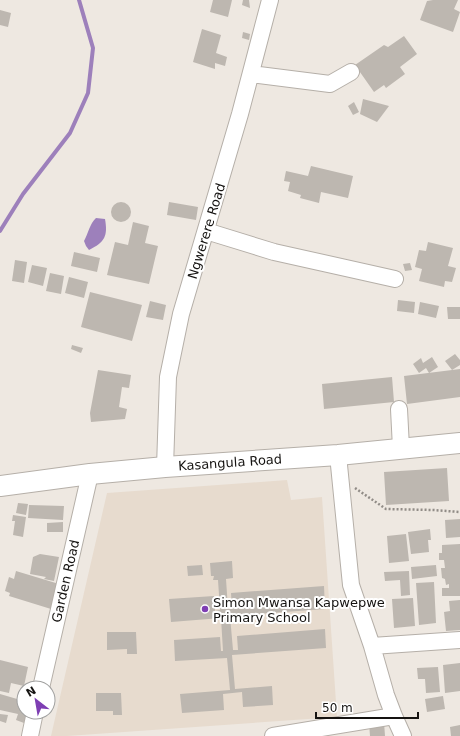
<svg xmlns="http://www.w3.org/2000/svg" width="460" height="736" viewBox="0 0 460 736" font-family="'DejaVu Sans',sans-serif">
  <rect width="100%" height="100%" fill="#eee8e1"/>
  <!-- built -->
  <path fill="#e7dbce" d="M 287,480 L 291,500 L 322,497 L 337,717 L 67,736 L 51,736 L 107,493 Z"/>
  <!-- water -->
  <path fill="#9d80bb" d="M 96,218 L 105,219 C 108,236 105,242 89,250 L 86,246 L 84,241 C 88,234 90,223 96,218 Z"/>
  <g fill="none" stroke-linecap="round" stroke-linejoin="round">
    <!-- stream -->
    <path stroke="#9d80bb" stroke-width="4" d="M 0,231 L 23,194 L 70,133 L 88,93 L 93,48 L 79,0"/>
  </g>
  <!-- building -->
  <path fill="#bdb7b0" d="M 213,0 L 232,0 L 228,17 L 210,12 Z
    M 243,0 L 249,0 L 250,8 L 242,5 Z
    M 433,0 L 458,0 L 454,9 L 460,12 L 453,32 L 420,20 L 427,1 Z
    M 0,10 L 11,13 L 8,27 L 0,25 Z
    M 202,29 L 221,35 L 216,53 L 227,57 L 225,66 L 215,63 L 215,69 L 193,62 Z
    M 243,32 L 250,34 L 249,40 L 242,38 Z
    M 404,36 L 417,54 L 400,67 L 405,74 L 386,88 L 384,85 L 374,92 L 355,65 L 384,45 L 388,47 Z
    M 363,99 L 389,106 L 377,122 L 360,114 Z
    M 354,102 L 359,112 L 353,115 L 348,106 Z
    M 311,166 L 353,176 L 348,198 L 321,192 L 319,203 L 300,198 L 301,195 L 288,191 L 290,182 L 284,181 L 286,171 L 308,176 Z
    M111 212a10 10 0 1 1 20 0a10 10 0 1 1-20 0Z
    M 169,202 L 198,207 L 196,220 L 167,215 Z
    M 133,222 L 149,226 L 145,243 L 158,246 L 149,284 L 107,275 L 115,242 L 128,245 Z
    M 428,242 L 453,248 L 448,266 L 456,268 L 452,282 L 445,281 L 444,287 L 419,281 L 422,269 L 415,267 L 419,250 L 426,251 Z
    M 74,252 L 100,258 L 97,272 L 71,266 Z
    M 15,260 L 27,262 L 24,283 L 12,281 Z
    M 410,263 L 412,270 L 405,271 L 403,264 Z
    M 32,265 L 47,268 L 43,286 L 28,282 Z
    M 50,273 L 64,276 L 61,294 L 46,291 Z
    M 69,277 L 88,282 L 84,298 L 65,293 Z
    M 90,292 L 142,305 L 132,341 L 81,327 Z
    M 398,300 L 415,302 L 414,313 L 397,311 Z
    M 150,301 L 166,305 L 163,320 L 146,317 Z
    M 420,302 L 439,306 L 436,318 L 418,314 Z
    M 447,307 L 460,307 L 460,319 L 448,319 Z
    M 72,345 L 83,348 L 81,353 L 71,349 Z
    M 455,354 L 460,360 L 460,365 L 452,370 L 460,369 L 460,397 L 407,404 L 404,376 L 452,370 L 445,361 Z
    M 432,357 L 438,367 L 429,373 L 426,368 L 419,373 L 413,364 L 421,358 L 423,363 Z
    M 98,370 L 131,375 L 129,388 L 122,387 L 119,407 L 127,409 L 125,419 L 91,422 L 90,413 Z
    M 392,377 L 394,402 L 324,409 L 322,384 Z
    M 447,468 L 449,501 L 386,505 L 384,472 Z
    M 18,503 L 28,504 L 26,515 L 16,513 Z
    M 29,505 L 64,506 L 63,520 L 28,518 Z
    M 13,515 L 26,517 L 23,537 L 13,535 L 15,521 L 12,521 Z
    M 460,519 L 460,537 L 446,538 L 445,520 Z
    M 63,522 L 63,532 L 47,532 L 47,523 Z
    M 430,529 L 431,540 L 428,540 L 429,552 L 411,554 L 408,532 Z
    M 406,534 L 409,561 L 389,563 L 387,536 Z
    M 460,544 L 460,596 L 442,596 L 442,588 L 449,588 L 449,584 L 446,585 L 445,579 L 442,578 L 441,568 L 445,568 L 444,560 L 439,560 L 439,553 L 442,553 L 442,545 Z
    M 40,554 L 59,557 L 54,581 L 44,579 L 46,577 L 30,574 L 33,557 Z
    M 232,561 L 233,578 L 226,579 L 228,609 L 232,609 L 231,593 L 324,586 L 325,609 L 230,616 L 233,650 L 238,650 L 237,636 L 325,629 L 326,648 L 232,655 L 235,689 L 272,686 L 273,705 L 243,707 L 242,692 L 223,694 L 224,710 L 182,713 L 180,694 L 230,690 L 227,658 L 175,661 L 174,640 L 220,637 L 221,651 L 223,651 L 221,618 L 171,622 L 169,599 L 214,596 L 215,611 L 220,610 L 218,580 L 213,580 L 214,576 L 211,576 L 210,563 Z
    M 202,565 L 203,575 L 188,576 L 187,566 Z
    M 436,565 L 437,576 L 412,579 L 411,567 Z
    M 16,571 L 59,584 L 51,609 L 9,596 L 10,593 L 5,591 L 9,577 L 14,579 Z
    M 409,571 L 410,595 L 401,596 L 400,580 L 385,581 L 384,572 Z
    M 434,582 L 436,623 L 419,625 L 416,583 Z
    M 413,598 L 415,626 L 394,628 L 392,599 Z
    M 460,600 L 460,630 L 446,631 L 444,612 L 450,611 L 449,601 Z
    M 107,632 L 136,632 L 137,654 L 127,654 L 127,649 L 107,650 Z
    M 0,660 L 28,667 L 24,686 L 11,683 L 9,693 L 0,691 Z
    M 460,663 L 460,691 L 445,693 L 443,665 Z
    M 438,667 L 440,692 L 426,693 L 425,679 L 418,679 L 417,668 Z
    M 96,693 L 121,693 L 122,715 L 113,715 L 113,711 L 96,711 Z
    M 0,694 L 24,701 L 21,709 L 24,710 L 24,712 L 29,712 L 24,723 L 16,720 L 18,714 L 0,710 Z
    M 443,696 L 445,709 L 427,712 L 425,699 Z
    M 0,714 L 8,715 L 6,723 L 0,721 Z
    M 384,722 L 385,736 L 370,736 L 369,723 Z
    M 460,725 L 460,736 L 451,736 L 450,727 Z"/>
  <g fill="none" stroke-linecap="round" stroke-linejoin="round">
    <!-- minor casing -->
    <g stroke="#b5afa8" stroke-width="18">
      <path id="minor" d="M 251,74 L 330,84 L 351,72
        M 206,231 L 274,252 L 395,279
        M 399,409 L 401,448
        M 338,455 L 351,585 L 372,646 L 386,695 L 394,716 L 403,736
        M 165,467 L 168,377 L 181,314 L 240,114 L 270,0
        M 372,646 L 460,640
        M 41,688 L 90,474
        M 30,736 L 35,712
        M 273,736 L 394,716"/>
    </g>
    <!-- major casing -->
    <g stroke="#b5afa8" stroke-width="22">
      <path id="major" d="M 0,486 L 90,474 L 165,467 L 338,455 L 460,443"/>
    </g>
    <!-- path -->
    <path stroke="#918c87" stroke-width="2.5" stroke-dasharray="2 2" stroke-linecap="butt" d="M 355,488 L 386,509 L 433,510 L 460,512"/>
    <!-- minor -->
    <use href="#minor" stroke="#fff" stroke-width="16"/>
    <!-- major -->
    <use href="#major" stroke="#fff" stroke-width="20"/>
  </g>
  <!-- markers -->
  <circle fill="#7e3eb3" stroke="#fff" stroke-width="1.5" cx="205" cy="609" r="4"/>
  <g text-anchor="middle" stroke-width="4" stroke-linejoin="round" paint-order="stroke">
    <!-- street labels -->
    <g font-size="13" fill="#151311" stroke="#fff">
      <text transform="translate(206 231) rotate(-73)" y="5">Ngwerere Road</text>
      <text transform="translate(230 462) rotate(-4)" y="5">Kasangula Road</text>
      <text transform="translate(65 581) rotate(-77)" y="5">Garden Road</text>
    </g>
    <!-- poi labels -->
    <g font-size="13" fill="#151311" stroke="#fff" text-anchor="start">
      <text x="213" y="607">Simon Mwansa Kapwepwe<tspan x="213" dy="15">Primary School</tspan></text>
    </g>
  </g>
  <!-- north arrow -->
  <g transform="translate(36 700) rotate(329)"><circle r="19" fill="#ffffff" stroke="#a1a1a0"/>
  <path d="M0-3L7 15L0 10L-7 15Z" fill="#7e3eb3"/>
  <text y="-6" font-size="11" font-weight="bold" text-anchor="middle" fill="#151311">N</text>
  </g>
  <!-- scale -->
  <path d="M316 712v6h102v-6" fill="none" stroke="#151311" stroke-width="2"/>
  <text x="322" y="712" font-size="12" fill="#151311" stroke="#ffffff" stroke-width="3" paint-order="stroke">50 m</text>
</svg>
